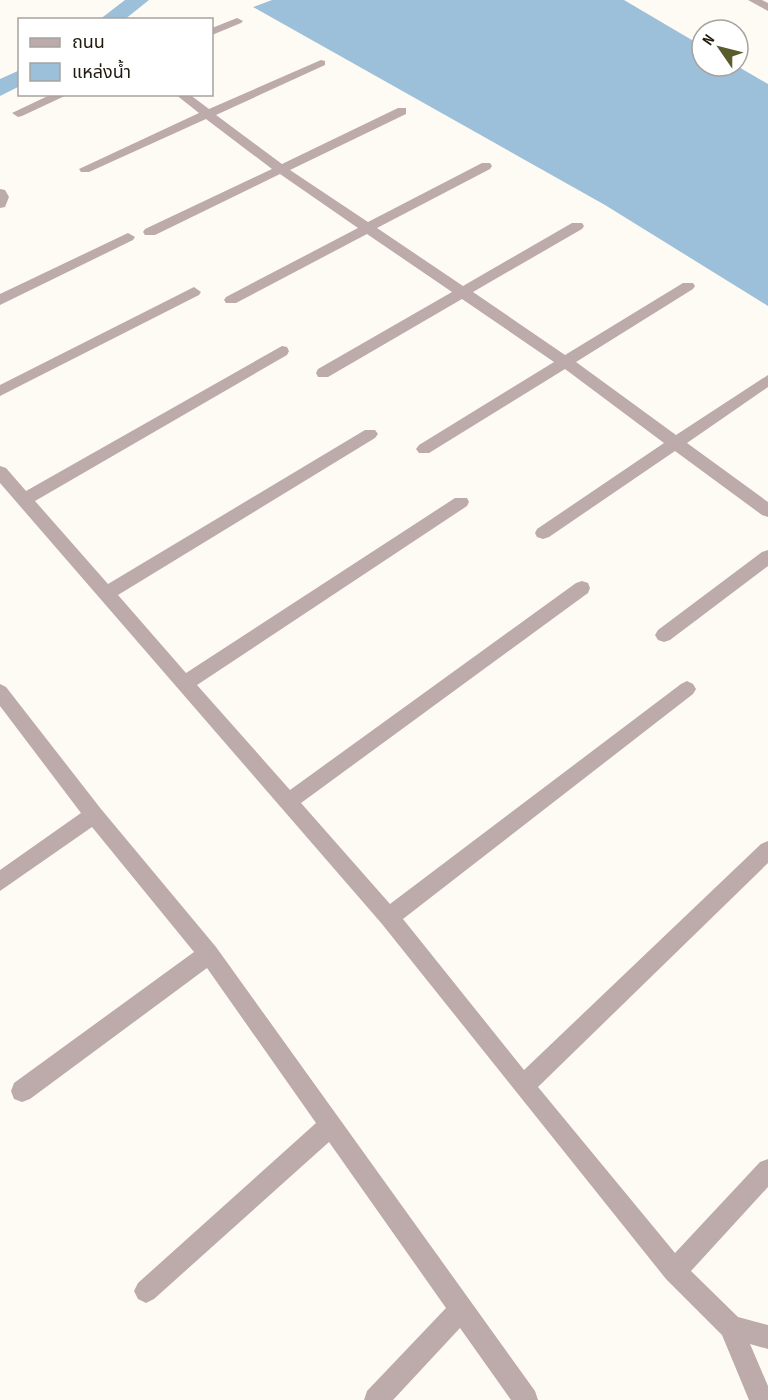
<svg xmlns="http://www.w3.org/2000/svg" width="768" height="1400" viewBox="0 0 768 1400" font-family="'Sofia Sans Condensed','Noto Sans Thai',sans-serif">
  <rect width="100%" height="100%" fill="#fefbf4"/>
  <!-- water -->
  <path fill="#9cbfda" d="M 272,0 L 624,0 L 702,46 L 702,66 L 737,66 L 768,84 L 768,306 L 605,205 L 253,7 Z"/>
  <g fill="none" stroke-linecap="round" stroke-linejoin="round">
    <!-- canal -->
    <path fill="#9cbfda" fill-rule="evenodd" d="M 125,0 L 149,0 L 124,20 L 99,20 Z
      M 20,70 L 20,86 L 0,96 L 0,79 Z"/>
    <!-- minor -->
    <path fill="#bdaaaa" fill-rule="evenodd" d="M 748,0 L 762,0 L 768,3 L 768,11 Z
      M 237,18 L 243,21 L 241,23 L 212,35 L 212,28 Z
      M 321,60 L 325,61 L 325,65 L 216,115 L 282,164 L 398,108 L 406,108 L 406,114 L 290,170 L 368,222 L 482,163 L 490,163 L 492,166 L 490,169 L 377,228 L 463,286 L 572,223 L 582,223 L 584,226 L 582,229 L 473,292 L 565,355 L 683,283 L 693,283 L 695,286 L 693,289 L 576,362 L 676,435 L 768,375 L 768,387 L 687,443 L 768,502 L 768,517 L 762,515 L 675,451 L 549,537 L 543,539 L 537,537 L 535,533 L 537,529 L 664,443 L 565,369 L 429,453 L 419,453 L 416,449 L 419,445 L 554,362 L 462,299 L 328,377 L 318,377 L 316,373 L 318,369 L 452,292 L 367,234 L 236,303 L 226,303 L 224,300 L 226,297 L 358,228 L 280,174 L 155,235 L 145,235 L 143,232 L 145,229 L 272,169 L 206,119 L 89,172 L 81,172 L 79,169 L 199,113 L 175,94 L 189,94 L 209,109 Z
      M 52,94 L 69,94 L 22,116 L 18,117 L 12,113 Z
      M 0,189 L 5,190 L 9,197 L 5,207 L 0,208 Z
      M 128,233 L 135,237 L 133,240 L 0,305 L 0,294 Z
      M 194,287 L 201,292 L 199,295 L 0,396 L 0,385 Z
      M 282,346 L 287,347 L 289,351 L 287,355 L 35,501 L 108,584 L 365,430 L 375,430 L 378,434 L 375,438 L 118,595 L 186,673 L 455,498 L 467,498 L 469,502 L 467,506 L 197,685 L 290,790 L 576,583 L 582,581 L 588,583 L 590,588 L 588,593 L 301,803 L 390,904 L 681,684 L 687,681 L 693,684 L 696,689 L 693,694 L 403,919 L 524,1070 L 761,844 L 768,841 L 768,863 L 538,1087 L 675,1253 L 760,1162 L 768,1159 L 768,1187 L 691,1271 L 738,1317 L 768,1325 L 768,1349 L 750,1344 L 768,1386 L 768,1400 L 749,1400 L 722,1335 L 666,1279 L 382,924 L 0,483 L 0,466 L 6,468 L 26,491 Z
      M 768,550 L 768,566 L 670,640 L 664,642 L 658,640 L 655,635 L 658,630 L 762,552 Z
      M 0,684 L 6,687 L 101,809 L 216,947 L 535,1391 L 538,1400 L 511,1400 L 460,1328 L 393,1400 L 364,1400 L 367,1391 L 446,1308 L 329,1142 L 154,1299 L 146,1303 L 138,1299 L 134,1291 L 138,1283 L 316,1123 L 207,968 L 30,1099 L 22,1102 L 14,1099 L 11,1091 L 14,1083 L 194,952 L 92,827 L 0,891 L 0,870 L 81,813 L 0,706 Z"/>
  </g>
  <!-- legend -->
  <rect x="18" y="18" width="195" height="78" fill="#ffffff" stroke="#a6a39e" stroke-width="1.5"/>
  <rect x="30" y="38" width="30" height="9" fill="#bdaaaa" stroke="#a6a39e" stroke-width="1.5"/>
  <text x="72" y="48" font-size="18" fill="#201a0d">ถนน</text>
  <rect x="30" y="63" width="30" height="18" fill="#9cbfda" stroke="#a6a39e" stroke-width="1.5"/>
  <text x="72" y="78" font-size="18" fill="#201a0d">แหล่งน้ำ</text>
  <!-- north arrow -->
  <g transform="translate(720 48) rotate(305)"><circle r="28" fill="#ffffff" stroke="#a6a39e" stroke-width="1.5"/>
  <path d="M0-4.5L10 22L0 15L-10 22Z" fill="#585d2b"/>
  <text y="-9" font-size="16" font-weight="bold" text-anchor="middle" fill="#201a0d">N</text>
  </g>
</svg>
